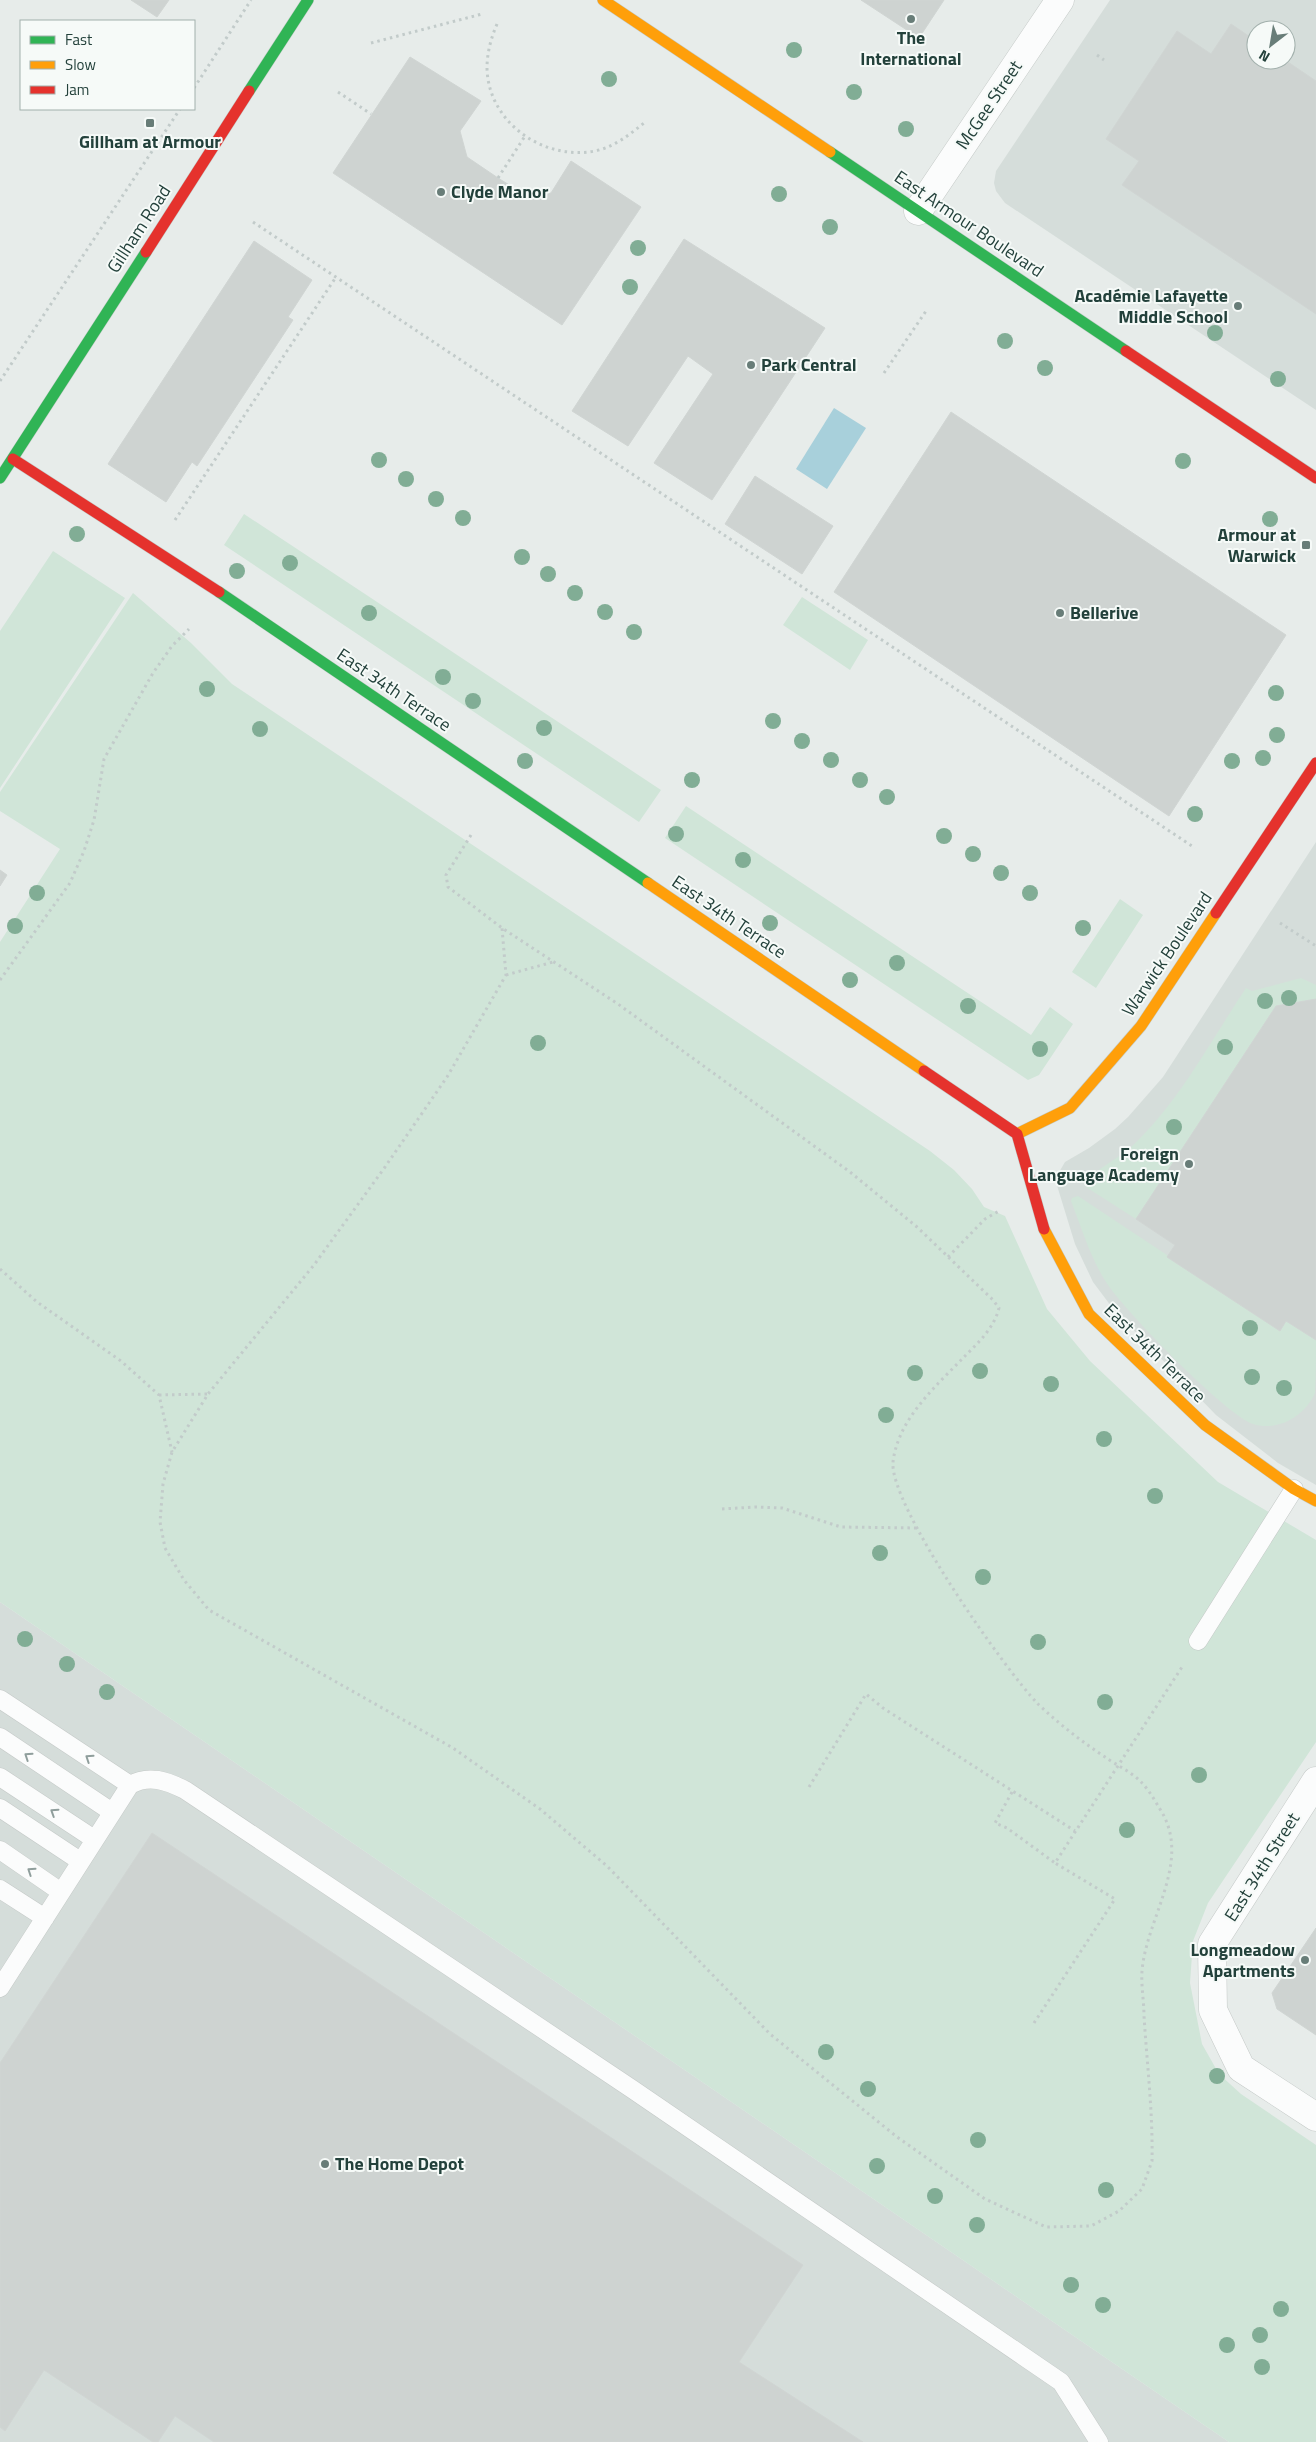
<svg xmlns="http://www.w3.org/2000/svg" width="1316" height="2442" viewBox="0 0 1316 2442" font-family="'Titillium Web',sans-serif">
  <rect width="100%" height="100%" fill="#e7ecea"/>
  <!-- built -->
  <path fill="#d5ddda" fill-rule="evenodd" d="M 1110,0 L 1316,0 L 1316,410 L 1005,203 L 996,191 L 994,183 L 996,171 ZM 1256,30 L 1286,30 L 1286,60 L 1256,60 Z
    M 1316,842 L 1316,1485 L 1278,1463 L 1216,1415 L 1114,1310 L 1093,1282 L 1075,1244 L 1055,1179 L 1065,1162 L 1089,1148 L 1115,1129 L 1128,1117 L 1163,1077 Z
    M 0,1602 L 1229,2442 L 0,2442 Z"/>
  <!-- green -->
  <path fill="#d0e5d8" d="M 244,514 L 661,790 L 639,822 L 224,545 Z
    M 53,551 L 125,598 L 0,788 L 0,631 Z
    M 133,593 L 191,643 L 232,684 L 930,1151 L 954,1170 L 972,1189 L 984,1207 L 1005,1216 L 1047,1309 L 1090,1361 L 1218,1482 L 1316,1540 L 1316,1742 L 1208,1903 L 1193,1941 L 1190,1983 L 1202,2044 L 1219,2074 L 1241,2094 L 1316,2145 L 1316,2442 L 1229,2442 L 0,1602 L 0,942 L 60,849 L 0,811 L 0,792 Z
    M 802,597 L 868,640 L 850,670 L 783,625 Z
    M 686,806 L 1031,1035 L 1050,1007 L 1073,1024 L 1039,1075 L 1028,1080 L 665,838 Z
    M 1120,899 L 1143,915 L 1096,988 L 1072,972 Z
    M 1301,978 L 1316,985 L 1316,999 L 1276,1006 L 1136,1219 L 1086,1187 L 1085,1182 C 1087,1176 1121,1156 1130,1148 C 1178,1104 1210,1042 1246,988 L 1252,991 Z
    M 1078,1196 L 1280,1330 L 1286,1321 L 1316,1340 C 1316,1352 1316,1383 1315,1393 C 1305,1416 1278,1432 1253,1424 C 1226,1415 1126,1312 1108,1285 C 1091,1260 1082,1229 1071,1201 L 1072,1198 Z"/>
  <!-- water -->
  <path fill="#a8d0db" d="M 834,408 L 866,428 L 827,489 L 796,469 Z"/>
  <!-- building -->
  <path fill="#ced3d1" stroke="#d0d5d3" d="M 131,0 L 169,0 L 157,17 Z
    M 861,0 L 944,0 L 919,38 Z
    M 1231,24 L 1256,41 L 1256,60 L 1285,60 L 1316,81 L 1316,314 L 1122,185 L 1139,161 L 1106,139 L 1177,31 L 1211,54 Z
    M 410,57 L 481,101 L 460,131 L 467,157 L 498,178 L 527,196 L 551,193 L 571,161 L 641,207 L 562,325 L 333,173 Z
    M 684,239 L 825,328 L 712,500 L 654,463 L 713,374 L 688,356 L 628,446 L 572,411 Z
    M 254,241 L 312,280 L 288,317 L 293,320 L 197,466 L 192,462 L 166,502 L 108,464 Z
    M 951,412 L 1286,635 L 1169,816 L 834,592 Z
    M 755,476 L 833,526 L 802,574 L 725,524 Z
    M 0,870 L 7,875 L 0,886 Z
    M 1316,999 L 1316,1340 L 1286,1321 L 1280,1331 L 1167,1257 L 1175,1245 L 1136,1219 L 1276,1006 Z
    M 152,1833 L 803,2265 L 739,2362 L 863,2442 L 214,2442 L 175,2416 L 158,2442 L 153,2442 L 44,2370 L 5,2431 L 0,2427 L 0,2063 Z
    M 1316,1928 L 1316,2035 L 1277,2009 L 1272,1993 Z"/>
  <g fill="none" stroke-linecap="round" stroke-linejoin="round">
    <!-- lane casing -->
    <g stroke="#c4c9c7" stroke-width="19">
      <path id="lane" d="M 1198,1641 L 1294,1489
        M 0,1699 L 130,1785
        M 0,1737 L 112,1812
        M 0,1777 L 94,1839
        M 0,1808 L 80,1861
        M 0,1850 L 61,1892
        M 0,1889 L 45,1918
        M 0,1988 L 130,1785 C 149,1774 167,1781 185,1790 L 632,2089 L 1061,2382 L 1099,2442"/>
    </g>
    <!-- street casing -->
    <g stroke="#c4c9c7" stroke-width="29">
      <path id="street" d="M 918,211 L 1060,0
        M 1316,1781 L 1212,1944 L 1213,2010 L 1241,2068 L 1316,2117"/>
    </g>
    <!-- fast casing -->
    <g stroke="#c2cac7" stroke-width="12">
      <path id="fast" d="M 249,91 L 308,0
        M 830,152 L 1126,351
        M 0,478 L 146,252
        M 219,592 L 648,883"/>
    </g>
    <!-- slow casing -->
    <g stroke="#c2cac7" stroke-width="12">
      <path id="slow" d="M 603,0 L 830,152
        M 648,883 L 924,1071
        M 1017,1134 L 1070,1108 L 1141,1026 L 1216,913
        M 1044,1229 L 1089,1314 L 1205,1425 L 1294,1489 L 1316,1501"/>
    </g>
    <!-- jam casing -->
    <g stroke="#c2cac7" stroke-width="12">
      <path id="jam" d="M 146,252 L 249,91
        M 1126,351 L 1316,478
        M 13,459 L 219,592
        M 1216,913 L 1316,763
        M 924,1071 L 1017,1134 L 1044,1229"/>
    </g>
    <!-- path -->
    <path stroke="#c2cbca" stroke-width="3" stroke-dasharray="2.5 4" stroke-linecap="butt" d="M 497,24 C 491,38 487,53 487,68 C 488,122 543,161 595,151 C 614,147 629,135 644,123
      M 371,43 L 482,14
      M 1097,55 L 1104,60
      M 194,88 L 251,0
      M 338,92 L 371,114
      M 498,178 L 525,136
      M 253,222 L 1195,848
      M 884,373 L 926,311
      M 0,381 L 180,109
      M 175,520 L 336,277
      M 471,835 L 446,875 L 448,887 L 502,928 L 618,1004 L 850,1172 L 917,1227 L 993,1300 L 999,1308 C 994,1328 979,1342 965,1356 C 936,1386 898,1419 893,1462 C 889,1505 1005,1670 1038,1704 C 1059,1724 1081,1741 1105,1757 C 1116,1765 1132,1772 1142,1783 C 1150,1791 1158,1806 1164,1816 C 1189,1866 1146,1920 1142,1971 C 1141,1986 1144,2001 1144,2016 C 1147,2064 1153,2113 1152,2161 L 1142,2189 L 1119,2211 L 1091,2226 L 1046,2227 L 985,2199 L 897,2137 L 770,2034 L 607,1866 L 540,1809 L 453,1748 L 209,1610 L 184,1580 L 165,1548 L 160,1522 L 163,1484 L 172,1452 L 208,1394 L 314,1265 L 385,1167 L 447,1077 L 506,975 L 502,928
      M 1280,923 L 1316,946
      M 506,975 L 553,962
      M 0,980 L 70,883 L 84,851 L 94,820 L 104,759 L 153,673 L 172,646 L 189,629
      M 948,1257 L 985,1219 L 999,1211
      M 0,1269 L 37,1302 L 121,1361 L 159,1395 L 172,1452
      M 159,1395 L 208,1394
      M 722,1509 L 756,1507 L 782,1508 L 841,1527 L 918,1528
      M 809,1787 L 866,1694 L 883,1708 L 1075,1831
      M 1012,1792 L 995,1823 L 1007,1828 L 1055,1863
      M 1034,2023 L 1115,1899 L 1055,1863 L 1182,1667"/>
    <!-- lane -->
    <use href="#lane" stroke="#fbfcfc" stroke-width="18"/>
    <!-- street -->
    <use href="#street" stroke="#fbfcfc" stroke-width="28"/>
    <!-- fast -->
    <use href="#fast" stroke="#30b455" stroke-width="11"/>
    <!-- slow -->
    <use href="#slow" stroke="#ff9f0a" stroke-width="11"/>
    <!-- jam -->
    <use href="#jam" stroke="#e5322d" stroke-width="11"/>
  </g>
  <!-- trees -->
  <g fill="#81ad95">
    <circle cx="794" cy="50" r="8"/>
    <circle cx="609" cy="79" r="8"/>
    <circle cx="854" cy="92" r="8"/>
    <circle cx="906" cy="129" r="8"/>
    <circle cx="779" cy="194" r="8"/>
    <circle cx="830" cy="227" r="8"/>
    <circle cx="638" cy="248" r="8"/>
    <circle cx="630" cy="287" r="8"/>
    <circle cx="1215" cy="333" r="8"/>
    <circle cx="1005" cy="341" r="8"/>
    <circle cx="1045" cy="368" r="8"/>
    <circle cx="1278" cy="379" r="8"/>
    <circle cx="379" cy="460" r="8"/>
    <circle cx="1183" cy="461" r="8"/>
    <circle cx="406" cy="479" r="8"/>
    <circle cx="436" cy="499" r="8"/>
    <circle cx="463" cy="518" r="8"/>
    <circle cx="1270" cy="519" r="8"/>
    <circle cx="77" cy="534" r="8"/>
    <circle cx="522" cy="557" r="8"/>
    <circle cx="290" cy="563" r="8"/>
    <circle cx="237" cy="571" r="8"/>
    <circle cx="548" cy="574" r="8"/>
    <circle cx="575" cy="593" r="8"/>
    <circle cx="605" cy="612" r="8"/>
    <circle cx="369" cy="613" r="8"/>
    <circle cx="634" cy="632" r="8"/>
    <circle cx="443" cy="677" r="8"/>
    <circle cx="207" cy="689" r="8"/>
    <circle cx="1276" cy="693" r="8"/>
    <circle cx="473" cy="701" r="8"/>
    <circle cx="773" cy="721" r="8"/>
    <circle cx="544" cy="728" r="8"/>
    <circle cx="260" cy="729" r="8"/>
    <circle cx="1277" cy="735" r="8"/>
    <circle cx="802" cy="741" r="8"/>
    <circle cx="1263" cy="758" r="8"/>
    <circle cx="831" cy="760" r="8"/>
    <circle cx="525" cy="761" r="8"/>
    <circle cx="1232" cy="761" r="8"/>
    <circle cx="692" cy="780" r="8"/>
    <circle cx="860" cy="780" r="8"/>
    <circle cx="887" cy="797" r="8"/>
    <circle cx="1195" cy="814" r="8"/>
    <circle cx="676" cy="834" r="8"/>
    <circle cx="944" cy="836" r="8"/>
    <circle cx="973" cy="854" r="8"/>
    <circle cx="743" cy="860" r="8"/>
    <circle cx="1001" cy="873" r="8"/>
    <circle cx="37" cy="893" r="8"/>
    <circle cx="1030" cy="893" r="8"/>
    <circle cx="770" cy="923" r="8"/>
    <circle cx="15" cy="926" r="8"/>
    <circle cx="1083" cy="928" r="8"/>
    <circle cx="897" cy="963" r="8"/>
    <circle cx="850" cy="980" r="8"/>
    <circle cx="1289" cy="998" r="8"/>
    <circle cx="1265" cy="1001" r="8"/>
    <circle cx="968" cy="1006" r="8"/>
    <circle cx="538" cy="1043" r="8"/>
    <circle cx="1225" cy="1047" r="8"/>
    <circle cx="1040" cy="1049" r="8"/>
    <circle cx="1174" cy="1127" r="8"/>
    <circle cx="1250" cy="1328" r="8"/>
    <circle cx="980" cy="1371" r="8"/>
    <circle cx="915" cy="1373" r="8"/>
    <circle cx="1252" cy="1377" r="8"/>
    <circle cx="1051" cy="1384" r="8"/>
    <circle cx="1284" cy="1388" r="8"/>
    <circle cx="886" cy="1415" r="8"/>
    <circle cx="1104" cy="1439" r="8"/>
    <circle cx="1155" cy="1496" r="8"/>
    <circle cx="880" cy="1553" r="8"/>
    <circle cx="983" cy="1577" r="8"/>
    <circle cx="25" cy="1639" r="8"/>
    <circle cx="1038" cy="1642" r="8"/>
    <circle cx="67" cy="1664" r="8"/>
    <circle cx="107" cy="1692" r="8"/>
    <circle cx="1105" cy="1702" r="8"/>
    <circle cx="1199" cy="1775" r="8"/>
    <circle cx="1127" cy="1830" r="8"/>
    <circle cx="826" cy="2052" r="8"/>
    <circle cx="1217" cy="2076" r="8"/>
    <circle cx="868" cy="2089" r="8"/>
    <circle cx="978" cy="2140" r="8"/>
    <circle cx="877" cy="2166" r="8"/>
    <circle cx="1106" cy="2190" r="8"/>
    <circle cx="935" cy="2196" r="8"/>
    <circle cx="977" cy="2225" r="8"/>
    <circle cx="1071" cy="2285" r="8"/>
    <circle cx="1103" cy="2305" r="8"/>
    <circle cx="1281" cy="2309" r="8"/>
    <circle cx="1260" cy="2335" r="8"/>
    <circle cx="1227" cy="2345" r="8"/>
    <circle cx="1262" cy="2367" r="8"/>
  </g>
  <!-- one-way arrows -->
  <defs><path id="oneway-chevron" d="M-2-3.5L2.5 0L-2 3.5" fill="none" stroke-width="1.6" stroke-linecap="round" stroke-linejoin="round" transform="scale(1.25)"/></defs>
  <g stroke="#8f9e9c">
    <use href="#oneway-chevron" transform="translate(28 1756) rotate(-146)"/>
    <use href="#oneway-chevron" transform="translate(89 1758) rotate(-146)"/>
    <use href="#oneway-chevron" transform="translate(54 1812) rotate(-147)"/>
    <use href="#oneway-chevron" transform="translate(31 1871) rotate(-146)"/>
  </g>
  <!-- markers -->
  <g fill="#687d78" stroke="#f6faf8" stroke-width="2">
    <circle cx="911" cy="19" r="5"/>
    <rect x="145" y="118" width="10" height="10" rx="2.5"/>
    <circle cx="441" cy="192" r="5"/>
    <circle cx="1238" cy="306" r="5"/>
    <circle cx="751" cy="365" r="5"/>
    <rect x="1301" y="540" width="10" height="10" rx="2.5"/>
    <circle cx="1060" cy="613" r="5"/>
    <circle cx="1189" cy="1164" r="5"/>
    <circle cx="1305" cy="1960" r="5"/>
    <circle cx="325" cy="2164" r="5"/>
  </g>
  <g text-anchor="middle" stroke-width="4" stroke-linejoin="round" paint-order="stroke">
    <!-- poi labels -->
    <g font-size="18" font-weight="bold" fill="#23413b" stroke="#f6faf8" text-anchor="start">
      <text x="911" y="44" text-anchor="middle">The<tspan x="911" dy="21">International</tspan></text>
      <text x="150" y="148" text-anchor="middle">Gillham at Armour</text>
      <text x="451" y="198">Clyde Manor</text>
      <text x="1228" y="302" text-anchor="end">Académie Lafayette<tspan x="1228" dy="21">Middle School</tspan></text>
      <text x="761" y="371">Park Central</text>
      <text x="1296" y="541" text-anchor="end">Armour at<tspan x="1296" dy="21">Warwick</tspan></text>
      <text x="1070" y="619">Bellerive</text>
      <text x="1179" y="1160" text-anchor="end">Foreign<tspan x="1179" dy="21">Language Academy</tspan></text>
      <text x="1295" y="1956" text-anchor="end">Longmeadow<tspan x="1295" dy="21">Apartments</tspan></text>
      <text x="335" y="2170">The Home Depot</text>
    </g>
    <!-- street labels -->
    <g font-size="18" fill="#23413b" stroke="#f6faf8">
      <text transform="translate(989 105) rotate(-56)" y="6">McGee Street</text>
      <text transform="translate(969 224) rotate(34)" y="6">East Armour Boulevard</text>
      <text transform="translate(139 229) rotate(-57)" y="6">Gillham Road</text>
      <text transform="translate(394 690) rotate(34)" y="6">East 34th Terrace</text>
      <text transform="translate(729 917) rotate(34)" y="6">East 34th Terrace</text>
      <text transform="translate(1167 954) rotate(-56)" y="6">Warwick Boulevard</text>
      <text transform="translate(1155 1353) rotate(44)" y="6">East 34th Terrace</text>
      <text transform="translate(1262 1867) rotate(-58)" y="6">East 34th Street</text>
    </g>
  </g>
  <!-- legend -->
  <rect x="20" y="20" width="175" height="90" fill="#f6faf8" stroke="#a2b0ac"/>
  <rect x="30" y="36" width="25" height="8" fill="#30b455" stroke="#a2b0ac"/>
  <text x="65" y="45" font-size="15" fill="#23413b">Fast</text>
  <rect x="30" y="61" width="25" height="8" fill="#ff9f0a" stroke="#a2b0ac"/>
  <text x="65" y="70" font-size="15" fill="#23413b">Slow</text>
  <rect x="30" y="86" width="25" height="8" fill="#e5322d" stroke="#a2b0ac"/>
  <text x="65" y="95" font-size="15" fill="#23413b">Jam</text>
  <!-- north arrow -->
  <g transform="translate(1271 45) rotate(211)"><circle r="24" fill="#f6faf8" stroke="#a2b0ac"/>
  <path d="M0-4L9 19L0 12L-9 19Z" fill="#687d78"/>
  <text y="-8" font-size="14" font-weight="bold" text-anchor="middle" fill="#23413b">N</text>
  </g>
</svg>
